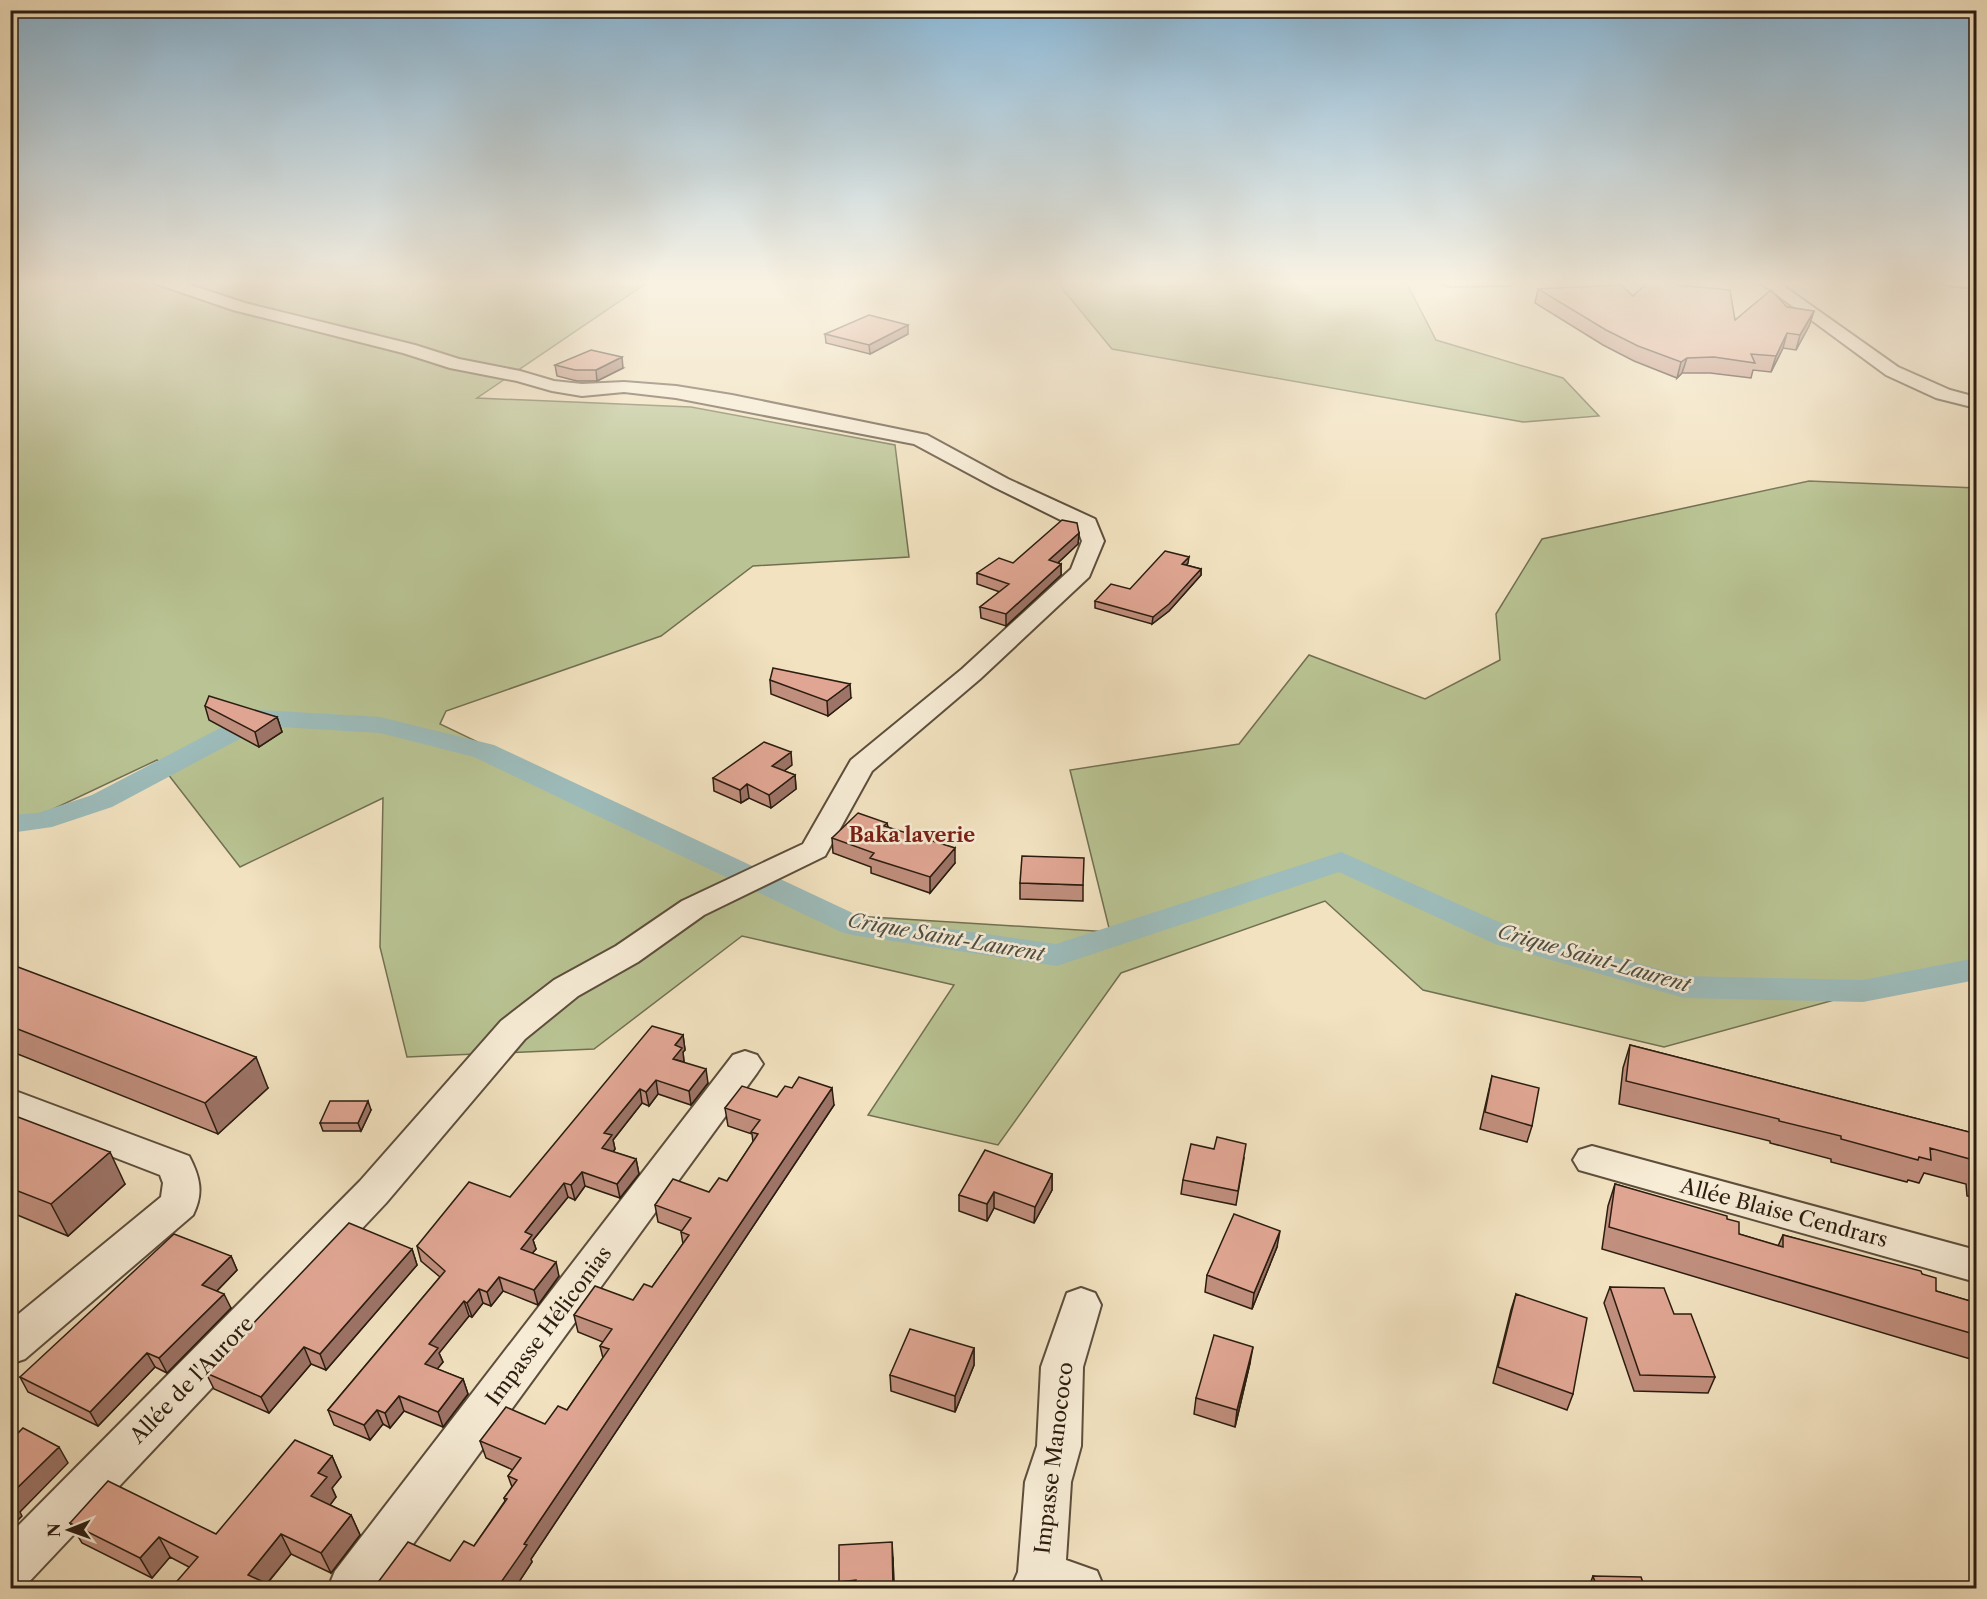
<svg xmlns="http://www.w3.org/2000/svg" width="1987" height="1599" viewBox="0 0 1987 1599" font-family="'Libre Caslon Text',serif">
  <rect width="100%" height="100%" fill="#f2e2c0"/>
  <filter id="stains"><feTurbulence type="fractalNoise" baseFrequency=".00333" numOctaves="4"/><feColorMatrix values="0 0 0 0 .2 0 0 0 0 .09 0 0 0 0 .02 0 0 0 .5 -.17"/></filter>
  <radialGradient id="worn" r=".72"><stop offset=".6" stop-color="#630" stop-opacity="0"/><stop offset="1" stop-color="#630" stop-opacity=".3"/></radialGradient>
  <!-- green -->
  <path fill="#b9c393" stroke="#727052" stroke-width="1.5" d="M 10,280 L 651,280 L 477,398 L 691,407 L 895,445 L 909,557 L 753,566 L 661,636 L 446,711 L 440,724 L 839,915 L 1110,932 L 1070,770 L 1239,744 L 1309,655 L 1425,699 L 1500,660 L 1496,614 L 1542,539 L 1809,481 L 1976,488 L 1976,961 L 1664,1047 L 1423,990 L 1325,901 L 1121,973 L 998,1145 L 868,1115 L 954,985 L 742,936 L 594,1049 L 407,1057 L 380,947 L 383,798 L 240,867 L 157,760 L 11,829 Z
    M 1055,280 L 1405,280 L 1436,340 L 1563,378 L 1599,416 L 1523,422 L 1112,349 Z"/>
  <g fill="none" stroke-linecap="round" stroke-linejoin="round">
    <!-- canal -->
    <path fill="#9dbcbb" fill-rule="evenodd" d="M 260,710 L 380,717 L 494,745 L 859,916 L 1056,944 L 1341,852 L 1517,930 L 1684,976 L 1863,980 L 1976,958 L 1976,980 L 1863,1002 L 1684,998 L 1495,944 L 1339,872 L 1057,966 L 852,935 L 841,932 L 474,757 L 380,733 L 264,726 L 112,807 L 52,827 L 10,833 L 10,815 L 38,813 L 92,795 L 251,712 Z"/>
    <!-- minor casing -->
    <g stroke="#5d4e3c" stroke-width="4">
      <path id="minor" d="M 152,280 L 175,280 L 245,303 L 415,345 L 459,359 L 520,371 L 554,381 L 582,384 L 624,382 L 676,386 L 732,395 L 927,435 L 1008,479 L 1095,519 L 1104,541 L 1089,577 L 980,679 L 872,771 L 825,856 L 704,915 L 638,962 L 578,996 L 525,1039 L 386,1203 L 27,1584 L 10,1588 L 10,1534 L 360,1181 L 501,1021 L 554,980 L 616,946 L 682,901 L 803,844 L 851,760 L 962,669 L 1071,569 L 1082,541 L 1077,528 L 994,487 L 914,444 L 676,398 L 624,392 L 582,396 L 552,391 L 517,381 L 450,368 L 403,353 L 233,310 L 154,283 Z
        M 1442,280 L 1518,280 L 1510,285 L 1449,286 L 1443,284 Z
        M 1757,280 L 1775,280 L 1898,367 L 1950,390 L 1976,397 L 1976,408 L 1936,398 L 1886,375 Z
        M 1938,280 L 1976,280 L 1976,288 L 1946,285 Z
        M 745,1051 L 757,1055 L 763,1064 L 757,1073 L 381,1588 L 328,1588 L 335,1571 L 733,1055 Z
        M 10,1089 L 189,1156 C 200,1177 204,1193 193,1215 L 25,1359 L 10,1364 L 10,1321 L 161,1197 L 163,1183 L 160,1175 L 10,1117 Z
        M 1592,1146 L 1976,1250 L 1976,1282 L 1579,1170 L 1573,1160 L 1579,1150 Z
        M 1081,1288 L 1095,1293 L 1101,1305 L 1083,1367 L 1081,1446 L 1071,1482 L 1066,1560 L 1097,1571 L 1104,1588 L 1011,1588 L 1018,1572 L 1025,1482 L 1037,1446 L 1041,1367 L 1067,1293 Z"/>
    </g>
    <!-- minor -->
    <use href="#minor" fill="#f7ecd6" fill-rule="evenodd"/>
  </g>
  <!-- wall -->
  <path fill="#c18f7e" stroke="#2b1d10" stroke-width="1.5" d="M 1538,289 L 1633,296 L 1735,320 L 1787,307 L 1814,311 L 1809,326 L 1796,350 L 1783,348 L 1771,372 L 1753,370 L 1751,378 L 1710,373 L 1682,373 L 1677,378 L 1634,361 L 1603,345 L 1535,303 Z
    M 825,334 L 908,334 L 870,354 L 826,343 Z
    M 555,365 L 623,368 L 597,381 L 577,381 L 557,376 Z
    M 1079,533 L 1078,544 L 1058,563 L 1061,564 L 1061,575 L 1006,626 L 981,618 L 980,607 L 1000,592 L 977,584 L 977,573 L 1013,563 Z
    M 1188,563 L 1186,565 L 1201,569 L 1201,575 L 1169,611 L 1152,624 L 1095,608 L 1095,601 L 1130,589 Z
    M 770,680 L 851,698 L 828,716 L 771,694 Z
    M 205,706 L 277,717 L 282,732 L 259,747 L 209,720 Z
    M 792,765 L 784,771 L 795,775 L 796,789 L 771,808 L 749,798 L 741,803 L 714,791 L 713,778 Z
    M 887,823 L 888,827 L 955,863 L 930,893 L 871,873 L 871,867 L 833,853 L 832,838 Z
    M 1020,883 L 1083,885 L 1083,901 L 1020,899 Z
    M 10,964 L 268,1088 L 218,1134 L 10,1051 Z
    M 683,1035 L 685,1050 L 683,1052 L 684,1062 L 708,1083 L 691,1105 L 658,1094 L 649,1106 L 642,1103 L 613,1140 L 615,1149 L 613,1152 L 636,1159 L 639,1174 L 620,1198 L 585,1186 L 575,1200 L 568,1197 L 533,1240 L 536,1249 L 532,1253 L 559,1276 L 538,1305 L 503,1291 L 491,1306 L 483,1303 L 472,1317 L 469,1316 L 439,1353 L 443,1362 L 437,1369 L 463,1379 L 468,1394 L 443,1427 L 404,1411 L 390,1428 L 383,1424 L 370,1440 L 334,1425 L 328,1410 L 440,1277 L 421,1261 L 417,1246 L 510,1197 Z
    M 1630,1045 L 1977,1134 L 1977,1198 L 1967,1196 L 1966,1184 L 1924,1173 L 1919,1183 L 1908,1180 L 1907,1182 L 1831,1162 L 1831,1159 L 1770,1143 L 1770,1141 L 1619,1104 L 1623,1068 Z
    M 1492,1076 L 1532,1126 L 1527,1142 L 1480,1129 Z
    M 777,1097 L 834,1105 L 531,1559 L 532,1562 L 515,1588 L 383,1588 L 379,1581 L 450,1561 L 474,1546 L 505,1501 L 504,1498 L 512,1487 L 508,1476 L 513,1470 L 486,1458 L 480,1441 L 545,1424 L 567,1410 L 603,1358 L 600,1346 L 603,1342 L 578,1332 L 574,1315 L 633,1300 L 652,1287 L 683,1244 L 681,1232 L 682,1231 L 658,1222 L 655,1205 L 709,1192 L 727,1181 L 753,1142 L 752,1134 L 728,1126 L 725,1108 Z
    M 371,1110 L 361,1131 L 323,1131 L 320,1123 Z
    M 10,1114 L 125,1184 L 68,1236 L 10,1212 Z
    M 1244,1158 L 1236,1205 L 1181,1194 L 1183,1180 Z
    M 1052,1174 L 1052,1190 L 1034,1223 L 994,1208 L 987,1221 L 959,1211 L 959,1195 Z
    M 1615,1184 L 1727,1219 L 1739,1234 L 1778,1246 L 1783,1235 L 1922,1274 L 1936,1291 L 1977,1303 L 1977,1361 L 1602,1249 L 1608,1206 Z
    M 1277,1247 L 1252,1309 L 1205,1292 L 1207,1275 Z
    M 412,1249 L 417,1265 L 326,1370 L 311,1364 L 269,1413 L 214,1389 L 206,1373 Z
    M 231,1256 L 237,1270 L 217,1291 L 231,1308 L 167,1373 L 155,1367 L 98,1426 L 28,1392 L 20,1377 Z
    M 1610,1287 L 1674,1314 L 1715,1377 L 1708,1393 L 1634,1391 L 1604,1303 Z
    M 1516,1294 L 1573,1394 L 1567,1410 L 1493,1383 L 1511,1310 Z
    M 974,1348 L 974,1365 L 955,1412 L 891,1391 L 890,1375 Z
    M 1250,1363 L 1235,1427 L 1194,1414 L 1196,1398 Z
    M 332,1456 L 341,1477 L 332,1488 L 336,1497 L 330,1505 L 351,1515 L 360,1535 L 331,1573 L 291,1554 L 267,1584 L 189,1567 L 170,1557 L 152,1578 L 82,1543 L 70,1523 L 216,1534 Z
    M 893,1558 L 894,1588 L 840,1588 L 839,1582 Z
    M 1593,1576 L 1645,1588 L 1591,1588 L 1590,1584 Z
    M 1796,1583 L 1848,1588 L 1793,1588 Z"/>
  <!-- shaded-wall -->
  <path fill="#9d7467" stroke="#2b1d10" stroke-width="1.5" d="M 1814,311 L 1809,326 L 1796,350 L 1800,335 Z
    M 908,325 L 908,334 L 870,354 L 869,345 Z
    M 1787,333 L 1783,348 L 1771,372 L 1776,356 Z
    M 622,357 L 623,368 L 597,381 L 596,370 Z
    M 1687,358 L 1682,373 L 1677,378 L 1681,362 Z
    M 1079,533 L 1078,544 L 1049,571 L 1049,560 Z
    M 1189,557 L 1188,563 L 1181,571 L 1182,564 Z
    M 1061,564 L 1061,575 L 1006,626 L 1006,614 Z
    M 1201,569 L 1201,575 L 1169,611 L 1152,624 L 1153,617 Z
    M 850,684 L 851,698 L 828,716 L 827,701 Z
    M 277,717 L 282,732 L 259,747 L 255,732 Z
    M 791,752 L 792,765 L 773,779 L 772,766 Z
    M 795,775 L 796,789 L 771,808 L 769,795 Z
    M 747,784 L 749,798 L 741,803 L 740,790 Z
    M 955,848 L 955,863 L 930,893 L 930,877 Z
    M 683,1035 L 685,1050 L 683,1052 L 684,1062 L 673,1059 L 675,1045 Z
    M 256,1057 L 268,1088 L 218,1134 L 205,1103 Z
    M 706,1069 L 708,1083 L 691,1105 L 689,1091 Z
    M 656,1080 L 658,1094 L 649,1106 L 646,1092 Z
    M 832,1088 L 834,1105 L 531,1559 L 532,1562 L 515,1588 L 497,1588 L 524,1544 Z
    M 640,1089 L 642,1103 L 613,1140 L 615,1149 L 605,1162 L 602,1148 L 604,1133 Z
    M 368,1101 L 371,1110 L 361,1131 L 358,1123 Z
    M 110,1152 L 125,1184 L 68,1236 L 51,1204 Z
    M 636,1159 L 639,1174 L 620,1198 L 617,1184 Z
    M 582,1172 L 585,1186 L 575,1200 L 571,1185 Z
    M 1052,1174 L 1052,1190 L 1034,1223 L 1035,1207 Z
    M 564,1183 L 568,1197 L 533,1240 L 536,1249 L 524,1263 L 521,1249 L 525,1232 Z
    M 994,1192 L 994,1208 L 987,1221 L 987,1204 Z
    M 1280,1231 L 1277,1247 L 1252,1309 L 1254,1293 Z
    M 412,1249 L 417,1265 L 326,1370 L 320,1354 Z
    M 231,1256 L 237,1270 L 209,1299 L 202,1285 Z
    M 556,1262 L 559,1276 L 538,1305 L 534,1290 Z
    M 10,1276 L 15,1284 L 10,1289 Z
    M 499,1277 L 503,1291 L 491,1306 L 487,1292 Z
    M 479,1289 L 483,1303 L 472,1317 L 467,1303 Z
    M 224,1294 L 231,1308 L 167,1373 L 159,1358 Z
    M 464,1301 L 469,1316 L 439,1353 L 443,1362 L 430,1378 L 425,1364 L 429,1344 Z
    M 304,1347 L 311,1364 L 269,1413 L 261,1397 Z
    M 1253,1347 L 1250,1363 L 1235,1427 L 1237,1410 Z
    M 974,1348 L 974,1365 L 955,1412 L 955,1396 Z
    M 147,1353 L 155,1367 L 98,1426 L 90,1412 Z
    M 463,1379 L 468,1394 L 443,1427 L 438,1412 Z
    M 399,1396 L 404,1411 L 390,1428 L 385,1413 Z
    M 377,1410 L 383,1424 L 370,1440 L 364,1425 Z
    M 59,1447 L 68,1463 L 20,1512 L 22,1516 L 10,1528 L 10,1495 Z
    M 332,1456 L 341,1477 L 332,1488 L 336,1497 L 321,1517 L 311,1496 L 318,1473 Z
    M 351,1515 L 360,1535 L 331,1573 L 321,1553 Z
    M 281,1534 L 291,1554 L 263,1588 L 248,1575 Z
    M 159,1537 L 170,1557 L 152,1578 L 140,1558 Z
    M 892,1542 L 893,1558 L 894,1588 L 893,1588 Z"/>
  <!-- building -->
  <path fill="#e0a693" stroke="#2b1d10" stroke-width="1.5" d="M 1650,280 L 1668,280 L 1677,285 L 1730,290 L 1735,320 L 1771,290 L 1787,307 L 1814,311 L 1800,335 L 1787,333 L 1776,356 L 1751,354 L 1755,363 L 1714,357 L 1687,358 L 1681,362 L 1638,346 L 1606,330 L 1538,289 L 1621,285 L 1633,296 Z
    M 869,315 L 908,325 L 869,345 L 825,334 Z
    M 591,350 L 622,357 L 596,370 L 575,370 L 555,365 Z
    M 1062,520 L 1077,523 L 1079,533 L 1049,560 L 1061,564 L 1006,614 L 980,607 L 1009,584 L 977,573 L 999,558 L 1013,563 Z
    M 1165,551 L 1189,557 L 1182,564 L 1201,569 L 1169,604 L 1153,617 L 1095,601 L 1111,584 L 1130,589 Z
    M 773,668 L 850,684 L 827,701 L 770,680 Z
    M 209,696 L 277,717 L 255,732 L 205,706 Z
    M 764,742 L 791,752 L 772,766 L 795,775 L 769,795 L 747,784 L 740,790 L 713,778 Z
    M 858,813 L 887,823 L 884,826 L 955,848 L 930,877 L 870,858 L 874,853 L 832,838 Z
    M 1022,856 L 1084,858 L 1083,885 L 1020,883 Z
    M 10,964 L 256,1057 L 205,1103 L 10,1026 Z
    M 652,1026 L 683,1035 L 675,1045 L 682,1048 L 673,1059 L 706,1069 L 689,1091 L 656,1080 L 646,1092 L 640,1089 L 604,1133 L 612,1135 L 602,1148 L 636,1159 L 617,1184 L 582,1172 L 571,1185 L 564,1183 L 525,1232 L 532,1235 L 521,1249 L 556,1262 L 534,1290 L 499,1277 L 487,1292 L 479,1289 L 467,1303 L 464,1301 L 429,1344 L 438,1348 L 425,1364 L 463,1379 L 438,1412 L 399,1396 L 385,1413 L 377,1410 L 364,1425 L 328,1410 L 445,1271 L 417,1246 L 469,1182 L 510,1197 Z
    M 1630,1045 L 1977,1134 L 1977,1161 L 1930,1148 L 1931,1160 L 1919,1157 L 1918,1160 L 1841,1139 L 1841,1136 L 1779,1121 L 1779,1119 L 1626,1081 Z
    M 1492,1076 L 1539,1088 L 1532,1126 L 1485,1112 Z
    M 799,1077 L 832,1088 L 524,1544 L 527,1545 L 497,1588 L 395,1588 L 379,1581 L 408,1542 L 450,1561 L 464,1541 L 474,1546 L 507,1499 L 504,1498 L 517,1480 L 508,1476 L 521,1458 L 480,1441 L 506,1407 L 545,1424 L 558,1406 L 567,1410 L 609,1349 L 600,1346 L 612,1329 L 574,1315 L 595,1286 L 633,1300 L 644,1284 L 652,1287 L 689,1235 L 681,1232 L 691,1218 L 655,1205 L 673,1179 L 709,1192 L 719,1178 L 727,1181 L 758,1134 L 751,1132 L 760,1120 L 725,1108 L 742,1086 L 777,1097 L 785,1086 L 792,1088 Z
    M 330,1101 L 368,1101 L 358,1123 L 320,1123 Z
    M 10,1114 L 110,1152 L 51,1204 L 10,1188 Z
    M 1217,1137 L 1246,1144 L 1238,1191 L 1183,1180 L 1191,1144 L 1214,1149 Z
    M 985,1150 L 1052,1174 L 1035,1207 L 994,1192 L 987,1204 L 959,1195 Z
    M 1615,1184 L 1727,1216 L 1727,1219 L 1739,1222 L 1739,1234 L 1783,1247 L 1783,1235 L 1921,1271 L 1922,1274 L 1936,1278 L 1936,1291 L 1977,1303 L 1977,1335 L 1609,1227 Z
    M 1234,1214 L 1280,1231 L 1254,1293 L 1207,1275 Z
    M 349,1223 L 412,1249 L 320,1354 L 304,1347 L 261,1397 L 206,1373 Z
    M 174,1234 L 231,1256 L 202,1285 L 224,1294 L 159,1358 L 147,1353 L 90,1412 L 20,1377 Z
    M 1610,1287 L 1664,1288 L 1674,1314 L 1691,1314 L 1715,1377 L 1640,1375 Z
    M 1516,1294 L 1587,1318 L 1573,1394 L 1498,1367 Z
    M 910,1329 L 974,1348 L 955,1396 L 890,1375 Z
    M 1214,1335 L 1253,1347 L 1237,1410 L 1196,1398 Z
    M 23,1428 L 59,1447 L 10,1495 L 10,1441 Z
    M 295,1440 L 332,1456 L 318,1473 L 327,1477 L 311,1496 L 351,1515 L 321,1553 L 281,1534 L 248,1575 L 277,1588 L 171,1588 L 198,1557 L 159,1537 L 140,1558 L 70,1523 L 108,1481 L 216,1534 Z
    M 892,1542 L 893,1588 L 856,1588 L 856,1580 L 839,1582 L 839,1545 Z
    M 1593,1576 L 1641,1577 L 1645,1588 L 1597,1588 Z
    M 1796,1583 L 1846,1585 L 1848,1588 L 1798,1588 Z"/>
  <!-- sky -->
  <linearGradient id="sky" x2="0" y2="1"><stop stop-color="#8ab7d6"/><stop offset="0.56" stop-color="#f9f2e3"/><stop offset="1" stop-color="#f9f2e3" stop-opacity="0"/></linearGradient>
  <rect width="1987" height="504" fill="url(#sky)"/>
  <g text-anchor="middle" stroke-width="5" stroke-linejoin="round" paint-order="stroke">
    <!-- neighbourhood labels -->
    <g font-size="20" font-weight="bold" fill="#7a1f14" stroke="#f7ecd6">
      <text x="912" y="842">Baka laverie</text>
    </g>
    <!-- water labels -->
    <g font-size="20" font-style="italic" fill="#4d4d43" stroke="#f7ecd6">
      <text transform="translate(946 937) rotate(10)" y="7">Crique Saint-Laurent</text>
      <text transform="translate(1594 958) rotate(16)" y="7">Crique Saint-Laurent</text>
    </g>
    <!-- near-street labels -->
    <g font-size="21" fill="#2b1d10" stroke="#f7ecd6">
      <text transform="translate(1784 1213) rotate(15)" y="7">Allée Blaise Cendrars</text>
      <text transform="translate(549 1326) rotate(-53)" y="7">Impasse Héliconias</text>
      <text transform="translate(192 1380) rotate(-46)" y="7">Allée de l'Aurore</text>
      <text transform="translate(1054 1458) rotate(-83)" y="7">Impasse Manococo</text>
    </g>
  </g>
  <!-- margin -->
  <rect width="1987" height="1599" fill="none" stroke="#f2e2c0" stroke-width="36"/>
  <rect x="12" y="12" width="1963" height="1575" fill="none" stroke="#2b1d10" stroke-width="3"/>
  <rect x="18" y="18" width="1951" height="1563" fill="none" stroke="#2b1d10" stroke-width="1.5"/>
  <!-- north arrow -->
  <g transform="translate(69 1530) rotate(269)" stroke="#f7ecd6" stroke-width="4.5" paint-order="stroke">
  <path d="M0-4.5L10 22L0 15L-10 22Z" fill="#2b1d10"/>
  <text y="-9" font-size="16" font-weight="bold" text-anchor="middle" fill="#2b1d10">N</text>
  </g>
  <rect width="100%" height="100%" filter="url(#stains)"/>
  <rect width="100%" height="100%" fill="url(#worn)"/>
</svg>
